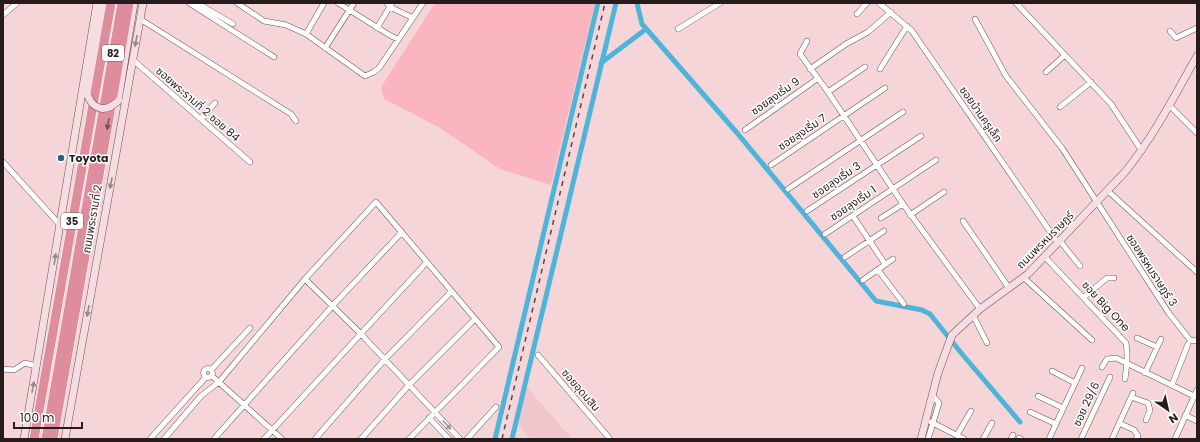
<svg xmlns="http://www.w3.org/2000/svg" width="1200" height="442" viewBox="0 0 1200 442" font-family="Poppins,'Noto Sans Thai',sans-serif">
  <rect width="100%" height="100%" fill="#f6d5d9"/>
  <!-- built -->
  <path fill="#f0c6cc" d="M 526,386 L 572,439 L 531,439 L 518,424 Z"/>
  <!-- green -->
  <path fill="#fbb5c0" d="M 435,3 L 595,3 L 551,185 L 500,169 L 440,128 L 384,99 L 381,87 Z"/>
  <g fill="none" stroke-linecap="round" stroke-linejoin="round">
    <!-- canal -->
    <path stroke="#4eb5d8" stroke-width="5" d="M 637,3 L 642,24 L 738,134 L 876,301 L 922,310 L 930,314 L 962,354 L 1020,422
      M 601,63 L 646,29
      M 495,439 L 598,3
      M 512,439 L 616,3"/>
    <!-- street casing -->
    <g stroke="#6e5257" stroke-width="6">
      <path id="street" d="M 189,3 L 274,57
        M 197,3 L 233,24
        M 237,3 L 264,21 L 286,25 L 306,34 L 365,76 L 374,72 L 379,68 L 423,3
        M 338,3 L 391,36 L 398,39
        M 387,3 L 390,7 L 413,18
        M 879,3 L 912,31 L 1058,243
        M 1016,3 L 1111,104 L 1142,151
        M 857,14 L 867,3
        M 3,15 L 17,3
        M 140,19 L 291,114 L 296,121
        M 975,19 L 1006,76 L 1062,148 L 1168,312 L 1190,340 L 1197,341
        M 377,28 L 392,3
        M 678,29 L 720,3
        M 1170,31 L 1176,38 L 1197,28
        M 306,34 L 324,3
        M 807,41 L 800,54 L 828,92 L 903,204 L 980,309
        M 325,48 L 354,3
        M 133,60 L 250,162
        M 810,69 L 846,44 L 868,32 L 891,12
        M 880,69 L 907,26
        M 1046,72 L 1065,55
        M 828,92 L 865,67
        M 1169,105 L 1197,133
        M 1060,107 L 1091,82
        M 201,119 L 215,103
        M 745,130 L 817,79
        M 3,162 L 60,225
        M 771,165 L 885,88
        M 788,189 L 903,112
        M 1108,191 L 1197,272
        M 807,211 L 921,136
        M 910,215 L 944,192
        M 853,216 L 885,264
        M 881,218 L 903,204
        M 963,221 L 1009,288
        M 825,234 L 936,160
        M 1060,241 L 1080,266
        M 845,257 L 884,231
        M 1045,257 L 1126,343 C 1128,355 1127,367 1125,379
        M 878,270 L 904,304
        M 1023,277 L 1092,340
        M 305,279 L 360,333 L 460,439
        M 863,280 L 893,259
        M 1084,297 L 1107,278 L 1114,278
        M 973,315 L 987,343
        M 1137,338 L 1157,347
        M 538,355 L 610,439
        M 1102,367 L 1107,359 L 1116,358 L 1194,396
        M203.5 373a4.5 4.5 0 1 1 9 0a4.5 4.5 0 1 1-9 0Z
        M 3,369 L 14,370 L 25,363 L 36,366
        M 211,370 L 250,328
        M 1052,371 L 1075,383
        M 1145,373 L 1161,339
        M 212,376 L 282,439
        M 1172,385 L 1188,344
        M 1038,396 L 1063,408
        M 1131,397 L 1148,403 L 1150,410 L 1146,420
        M 1030,412 L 1056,424
        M 1185,415 L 1197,421
        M 429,418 L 449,439
        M 931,422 L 964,439
        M 1119,423 L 1134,430 L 1138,436 L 1136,439
        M 957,435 L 971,411
        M 1019,438 L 1021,439
        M 150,439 L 206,377
        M 164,439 L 201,396 L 219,382 L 305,279 L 376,202 L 499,347 L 409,439
        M 214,439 L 336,302 L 402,232
        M 264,439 L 427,262
        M 315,439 L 385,359 L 451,292
        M 361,439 L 409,385 L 475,319
        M 467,439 L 496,407
        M 928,439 L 939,403 L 933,396
        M 983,439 L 992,423
        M 1011,439 L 1013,435
        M 1049,439 L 1082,368
        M 1081,439 L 1110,377
        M 1112,439 L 1133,393
        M 1175,439 L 1197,390"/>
    </g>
    <!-- secondary casing -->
    <g stroke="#6e5257" stroke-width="8">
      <path id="secondary" d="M 88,96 L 103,3
        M 118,101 L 134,3
        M 24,439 L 97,3
        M 65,439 L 143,3
        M 921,439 L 938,373 L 952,335 L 980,309 L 1028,274 L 1125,172 C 1154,136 1175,95 1197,56"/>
    </g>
    <!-- highway casing -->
    <g stroke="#fff" stroke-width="10">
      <path id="highway" d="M 34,439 L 111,3
        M 46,439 L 122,3
        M 53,439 L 129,3"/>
    </g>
    <!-- street -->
    <use href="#street" stroke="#fff" stroke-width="5"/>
    <!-- secondary -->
    <use href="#secondary" stroke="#f5dde1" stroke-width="7"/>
    <!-- highway -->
    <use href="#highway" stroke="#de8d9c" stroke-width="9"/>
    <!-- rail -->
    <path stroke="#58474a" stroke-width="1.5" stroke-dasharray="5 5" stroke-linecap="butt" d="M 502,439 L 605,3"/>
    <!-- secondary-bridge casing -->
    <g stroke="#6e5257" stroke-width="8" stroke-linecap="butt">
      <path id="secondary-bridge" d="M 88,96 C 94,111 107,112 118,101"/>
    </g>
    <!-- secondary-bridge -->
    <use href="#secondary-bridge" stroke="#f5dde1" stroke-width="7"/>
  </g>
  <!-- one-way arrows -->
  <defs><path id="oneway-solid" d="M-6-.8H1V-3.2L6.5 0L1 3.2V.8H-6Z"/></defs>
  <g fill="#988689">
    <use href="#oneway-solid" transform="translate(136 41) rotate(100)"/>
    <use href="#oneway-solid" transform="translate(111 183) rotate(101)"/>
    <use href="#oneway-solid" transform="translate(55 259) rotate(-82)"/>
    <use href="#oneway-solid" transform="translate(88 311) rotate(100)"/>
    <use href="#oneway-solid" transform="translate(33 387) rotate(-80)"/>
  </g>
  <use fill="#794e56" href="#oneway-solid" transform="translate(108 124) rotate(100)"/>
  <use fill="#9e9899" href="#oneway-solid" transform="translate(447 425) rotate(47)"/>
  <!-- markers -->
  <circle fill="#27667c" stroke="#fff" stroke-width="1.5" cx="61" cy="158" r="4"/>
  <g text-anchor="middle" stroke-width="3" stroke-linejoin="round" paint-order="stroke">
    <!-- shield labels -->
    <g fill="#fff" stroke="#685f61" stroke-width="1">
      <rect x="102" y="45" width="22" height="16" rx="3"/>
      <rect x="61" y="213" width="22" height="16" rx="3"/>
    </g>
    <g font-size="10" font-weight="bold" fill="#271b1d">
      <text x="113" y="57">82</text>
      <text x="72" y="225">35</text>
    </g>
    <!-- street labels -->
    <g font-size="11" fill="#271b1d" stroke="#fff">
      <text transform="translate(775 96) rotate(-35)" y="4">ซอยลุงเริ่ม 9</text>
      <text transform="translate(198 104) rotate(41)" y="4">ซอยพระรามที่ 2 ซอย 84</text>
      <text transform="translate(981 114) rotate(55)" y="4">ซอยบ้านครูเล็ก</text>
      <text transform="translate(802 132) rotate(-34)" y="4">ซอยลุงเริ่ม 7</text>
      <text transform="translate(836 180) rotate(-34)" y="4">ซอยลุงเริ่ม 3</text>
      <text transform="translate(853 203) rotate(-34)" y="4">ซอยลุงเริ่ม 1</text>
      <text transform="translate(92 219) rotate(-80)" y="4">ถนนพระรามที่ 2</text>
      <text transform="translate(1045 240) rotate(-45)" y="4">ถนนพรหมราษฎร์</text>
      <text transform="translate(1152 270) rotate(57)" y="4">ซอยพรหมราษฎร์ 3</text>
      <text transform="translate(1106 306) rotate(47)" y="4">ซอย Big One</text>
      <text transform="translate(581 390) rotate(49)" y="4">ซอยอุดมสิน</text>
      <text transform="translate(1086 404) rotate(-65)" y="4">ซอย 29/6</text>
    </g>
    <!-- poi labels -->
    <g font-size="11" font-weight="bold" fill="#271b1d" stroke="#fff" text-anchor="start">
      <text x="69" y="162">Toyota</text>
    </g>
  </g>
  <!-- border -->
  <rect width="1200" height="442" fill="none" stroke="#271b1d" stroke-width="8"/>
  <!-- north arrow -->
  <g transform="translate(1168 410) rotate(146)" stroke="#ffffff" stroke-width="3" paint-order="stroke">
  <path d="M0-3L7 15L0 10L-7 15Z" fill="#271b1d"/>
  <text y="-6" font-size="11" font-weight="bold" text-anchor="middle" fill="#271b1d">N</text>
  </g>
  <!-- scale -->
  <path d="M14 422v6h68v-6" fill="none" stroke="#271b1d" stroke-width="2"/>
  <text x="20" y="422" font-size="12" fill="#271b1d" stroke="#ffffff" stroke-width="3" paint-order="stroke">100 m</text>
</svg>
